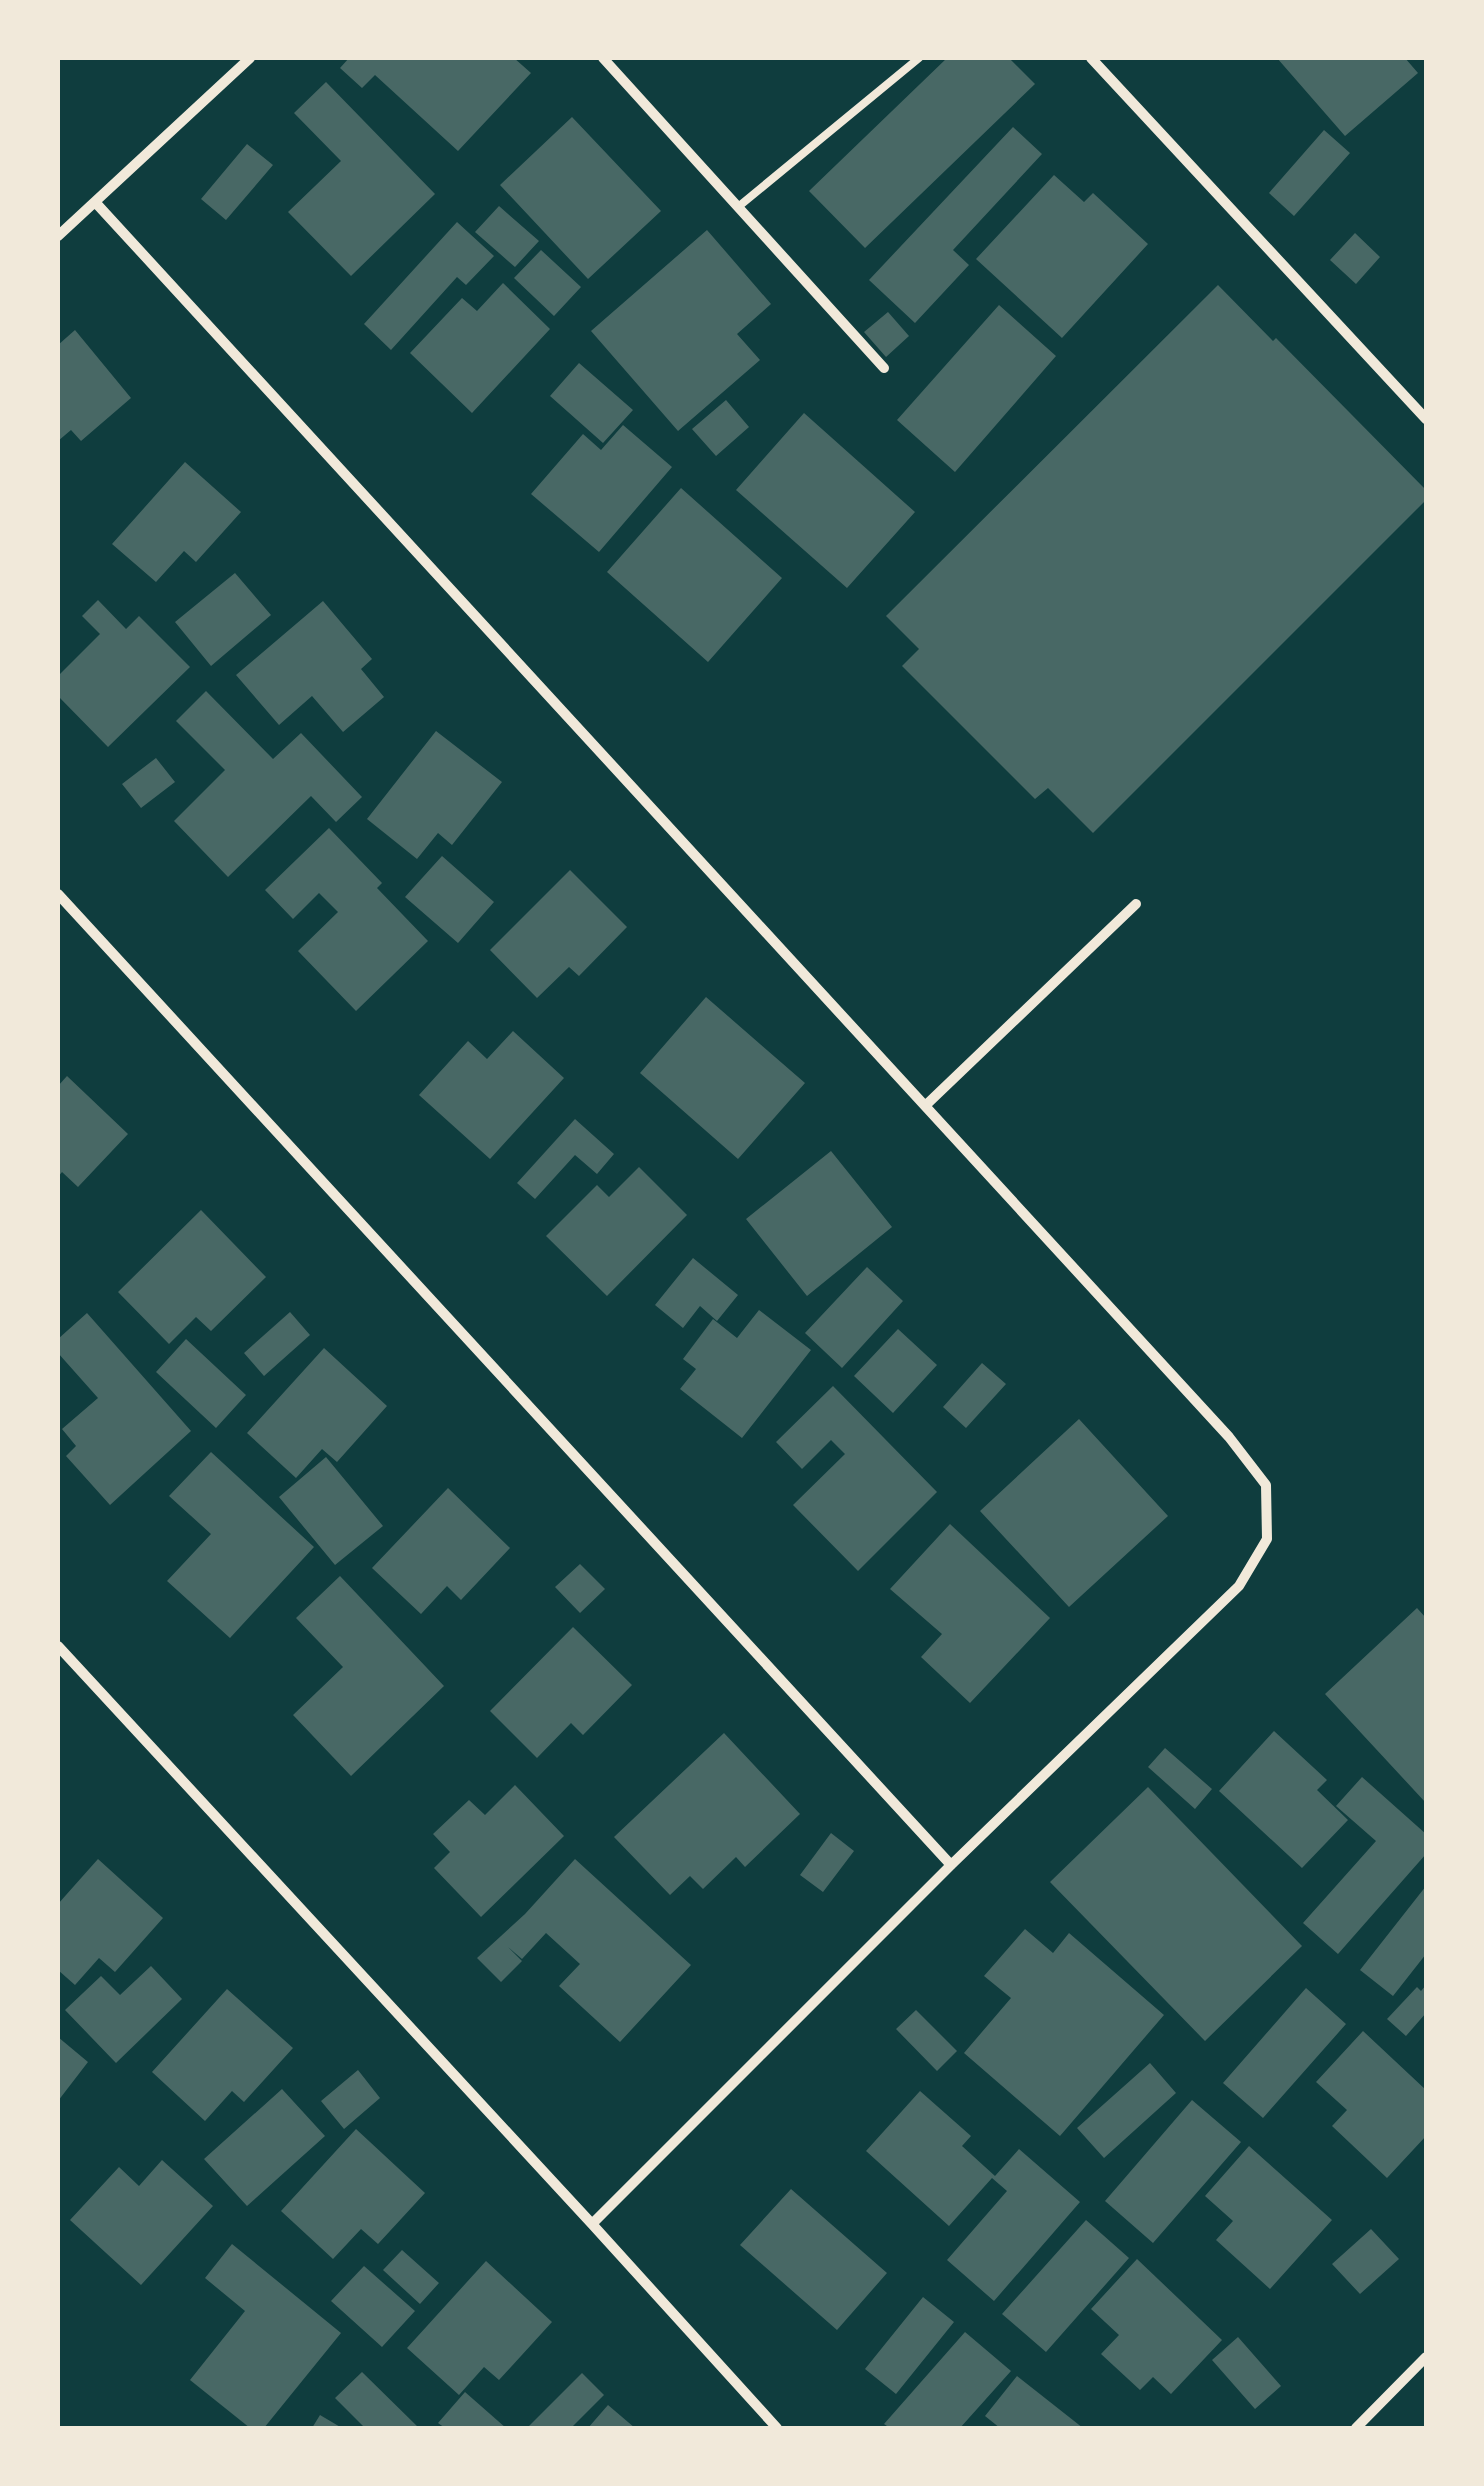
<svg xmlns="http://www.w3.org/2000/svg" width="1484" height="2486" viewBox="0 0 1484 2486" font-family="Cabin,sans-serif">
  <rect width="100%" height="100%" fill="#0f3d3e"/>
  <!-- building -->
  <path fill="#486865" d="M 349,58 L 514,58 L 531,73 L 458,151 L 375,75 L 362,88 L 340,68 Z
    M 947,58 L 1009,58 L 1035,84 L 865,248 L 809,191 Z
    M 1277,58 L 1405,58 L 1418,73 L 1345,136 Z
    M 326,82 L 435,194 L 351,276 L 288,212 L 341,161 L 294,113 Z
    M 572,117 L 661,211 L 588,279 L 500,185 Z
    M 1013,127 L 1042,154 L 953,250 L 969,265 L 915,323 L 869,280 Z
    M 1324,130 L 1350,153 L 1294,216 L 1269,193 Z
    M 247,144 L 273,165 L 226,220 L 201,199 Z
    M 1054,175 L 1084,202 L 1093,193 L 1148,244 L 1062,338 L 976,259 Z
    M 499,206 L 539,241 L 515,267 L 475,232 Z
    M 457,222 L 494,256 L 466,285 L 457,277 L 391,350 L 364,324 Z
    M 707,230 L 771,304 L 737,334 L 760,360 L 678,431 L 591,331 Z
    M 1355,233 L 1380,257 L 1356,284 L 1330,260 Z
    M 541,250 L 581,287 L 554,316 L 514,278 Z
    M 503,283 L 550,329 L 472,413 L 410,353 L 462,298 L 477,311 Z
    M 1218,285 L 1273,341 L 1276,338 L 1426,490 L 1426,500 L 1093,833 L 1048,788 L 1035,799 L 902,666 L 919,649 L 886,616 Z
    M 999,305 L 1056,356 L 955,472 L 897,420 Z
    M 888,312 L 909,336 L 886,357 L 864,332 Z
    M 75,330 L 131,398 L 81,441 L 71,430 L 58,441 L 58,345 Z
    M 579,363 L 633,410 L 603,443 L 550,396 Z
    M 726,400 L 749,427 L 716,456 L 692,429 Z
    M 804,413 L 915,512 L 847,588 L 736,490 Z
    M 623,425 L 672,467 L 599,552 L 531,494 L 583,434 L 601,450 Z
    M 185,462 L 241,512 L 196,562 L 184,551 L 156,582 L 112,544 Z
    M 681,488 L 782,578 L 708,662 L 607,572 Z
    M 235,573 L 271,615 L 211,666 L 175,622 Z
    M 98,600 L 126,629 L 139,616 L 190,667 L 108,747 L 58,696 L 58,676 L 100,634 L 82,616 Z
    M 323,601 L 372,659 L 361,669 L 384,697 L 343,732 L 312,696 L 279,725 L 236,675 Z
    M 206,691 L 273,759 L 301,733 L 362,797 L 336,822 L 311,796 L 228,877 L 174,821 L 225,770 L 176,721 Z
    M 436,731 L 502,782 L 452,845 L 438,833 L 417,859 L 367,819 Z
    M 156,758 L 175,782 L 141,808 L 122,784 Z
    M 329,828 L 382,883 L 377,888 L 428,941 L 356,1011 L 298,951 L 338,912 L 319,893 L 293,919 L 265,890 Z
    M 442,856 L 494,902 L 458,943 L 405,897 Z
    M 570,870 L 627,927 L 579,976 L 569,967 L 537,998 L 490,950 Z
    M 706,997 L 805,1083 L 738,1159 L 640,1073 Z
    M 513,1031 L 564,1078 L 490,1159 L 419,1095 L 468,1041 L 487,1059 Z
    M 67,1076 L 128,1134 L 78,1187 L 62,1172 L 58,1177 L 58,1086 Z
    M 575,1119 L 614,1154 L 597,1174 L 575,1155 L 535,1199 L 517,1183 Z
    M 831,1151 L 892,1227 L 807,1296 L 746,1219 Z
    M 639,1167 L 687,1215 L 607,1296 L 546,1236 L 597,1185 L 609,1197 Z
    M 201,1210 L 266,1277 L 211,1331 L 196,1317 L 169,1344 L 118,1292 Z
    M 693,1258 L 738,1295 L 717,1321 L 700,1306 L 683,1328 L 655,1305 Z
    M 867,1267 L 903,1301 L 842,1368 L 805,1333 Z
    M 759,1310 L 811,1350 L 742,1438 L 680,1389 L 696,1369 L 683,1359 L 713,1319 L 737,1338 Z
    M 290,1312 L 310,1335 L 264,1376 L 244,1353 Z
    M 87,1313 L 191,1431 L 110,1505 L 66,1456 L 76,1446 L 62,1429 L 98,1398 L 58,1353 L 58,1339 Z
    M 898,1329 L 937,1365 L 893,1413 L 854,1376 Z
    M 186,1339 L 246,1395 L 216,1428 L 156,1372 Z
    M 324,1348 L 387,1406 L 337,1462 L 322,1449 L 296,1478 L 247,1433 Z
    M 982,1363 L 1006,1384 L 966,1428 L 943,1407 Z
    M 833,1386 L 937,1492 L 858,1571 L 793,1505 L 845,1454 L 831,1440 L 802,1469 L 776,1442 Z
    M 1079,1419 L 1168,1516 L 1069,1607 L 980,1511 Z
    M 211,1452 L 314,1547 L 230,1638 L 167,1581 L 211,1534 L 169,1496 Z
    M 326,1457 L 383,1526 L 335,1565 L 279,1497 Z
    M 448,1488 L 510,1548 L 461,1600 L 447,1586 L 421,1614 L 372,1568 Z
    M 950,1524 L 1050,1618 L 970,1703 L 921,1657 L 942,1634 L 890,1589 Z
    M 580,1564 L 605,1589 L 580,1613 L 555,1587 Z
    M 340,1576 L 444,1686 L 351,1776 L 293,1715 L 343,1667 L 296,1618 Z
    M 1417,1608 L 1426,1618 L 1426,1803 L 1325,1694 Z
    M 573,1627 L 632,1685 L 583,1735 L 571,1723 L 537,1758 L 490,1711 Z
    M 1274,1731 L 1327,1780 L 1317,1790 L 1348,1820 L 1302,1868 L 1219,1791 Z
    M 724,1733 L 800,1814 L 745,1867 L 736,1857 L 703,1889 L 690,1876 L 670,1895 L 614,1837 Z
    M 1165,1748 L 1212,1789 L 1195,1809 L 1148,1767 Z
    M 1362,1777 L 1426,1834 L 1426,1854 L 1338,1954 L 1303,1923 L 1376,1841 L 1336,1806 Z
    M 515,1785 L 564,1836 L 481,1917 L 434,1868 L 450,1852 L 433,1834 L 469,1800 L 485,1815 Z
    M 1148,1787 L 1302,1946 L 1205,2041 L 1050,1882 Z
    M 831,1833 L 854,1851 L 823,1892 L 800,1875 Z
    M 98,1859 L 163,1918 L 115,1972 L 99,1958 L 75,1985 L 58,1970 L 58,1904 Z
    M 575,1859 L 691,1965 L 620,2042 L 559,1986 L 580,1964 L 546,1933 L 522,1959 L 508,1947 L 522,1961 L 501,1982 L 477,1958 L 525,1914 Z
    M 1426,1886 L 1426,1954 L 1393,1996 L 1360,1970 Z
    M 1025,1929 L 1053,1953 L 1069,1933 L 1164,2015 L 1060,2136 L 964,2053 L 1011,1998 L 984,1976 Z
    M 151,1966 L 182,1999 L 116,2063 L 65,2010 L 101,1976 L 120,1995 Z
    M 1426,1985 L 1426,2013 L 1406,2036 L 1387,2019 L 1417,1987 L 1421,1991 Z
    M 1306,1988 L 1346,2024 L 1263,2118 L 1223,2083 Z
    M 227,1989 L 293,2048 L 244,2102 L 232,2091 L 205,2121 L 152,2072 Z
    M 916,2010 L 957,2051 L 937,2071 L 896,2029 Z
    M 1363,2031 L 1426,2090 L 1426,2136 L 1387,2178 L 1332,2126 L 1347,2110 L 1316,2082 Z
    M 58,2037 L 88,2062 L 58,2101 Z
    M 1150,2063 L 1176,2093 L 1104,2158 L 1077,2128 Z
    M 358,2070 L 380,2098 L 344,2129 L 321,2101 Z
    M 282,2089 L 325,2136 L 247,2206 L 204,2159 Z
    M 920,2091 L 971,2136 L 962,2146 L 995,2176 L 1019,2149 L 1080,2202 L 994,2301 L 947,2260 L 1007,2191 L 992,2178 L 949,2226 L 866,2151 Z
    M 1192,2100 L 1241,2142 L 1153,2243 L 1105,2201 Z
    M 356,2129 L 425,2193 L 378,2244 L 361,2229 L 333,2259 L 281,2211 Z
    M 1249,2146 L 1332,2220 L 1270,2289 L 1216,2240 L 1233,2221 L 1205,2196 Z
    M 162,2160 L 213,2206 L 141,2285 L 70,2220 L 119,2167 L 139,2186 Z
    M 791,2189 L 887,2273 L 837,2330 L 740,2245 Z
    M 1086,2220 L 1129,2258 L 1046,2352 L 1002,2314 Z
    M 1371,2229 L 1399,2259 L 1360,2294 L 1332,2264 Z
    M 232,2244 L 341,2333 L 264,2428 L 250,2428 L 190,2380 L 245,2311 L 205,2278 Z
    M 402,2250 L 439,2283 L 420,2304 L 383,2270 Z
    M 1137,2259 L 1222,2340 L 1171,2394 L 1153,2377 L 1140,2390 L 1101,2354 L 1119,2335 L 1091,2309 Z
    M 486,2261 L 552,2322 L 499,2380 L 484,2367 L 459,2395 L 407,2348 Z
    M 364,2266 L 415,2311 L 382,2347 L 331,2301 Z
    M 923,2297 L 954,2322 L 896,2394 L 865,2369 Z
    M 965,2332 L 1011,2371 L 960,2428 L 890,2428 L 884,2424 Z
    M 1238,2337 L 1281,2386 L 1255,2409 L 1212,2360 Z
    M 362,2372 L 419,2428 L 365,2428 L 335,2398 Z
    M 582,2373 L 604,2395 L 571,2428 L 527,2428 Z
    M 1017,2376 L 1083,2428 L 1000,2428 L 985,2416 Z
    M 465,2392 L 506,2428 L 445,2428 L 438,2423 Z
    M 608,2405 L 635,2428 L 588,2428 Z
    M 320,2415 L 342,2428 L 312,2428 Z"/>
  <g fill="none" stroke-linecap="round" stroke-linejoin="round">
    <!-- service -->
    <path stroke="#f1e9da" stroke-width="8" d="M 738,207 L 919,58"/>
    <!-- minor -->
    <path stroke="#f1e9da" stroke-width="10" d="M 603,58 L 884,368
      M 1091,58 L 1426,419
      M 95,202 L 1229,1437 L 1266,1485 L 1267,1539 L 1239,1586 L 951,1865 L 592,2224
      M 58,236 L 250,58
      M 58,894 L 951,1865
      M 926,1105 L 1136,904
      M 58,1646 L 592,2224 L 777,2428
      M 1356,2428 L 1426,2357"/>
  </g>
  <!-- border -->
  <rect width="1484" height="2486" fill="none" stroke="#f1e9da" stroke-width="120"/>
</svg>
